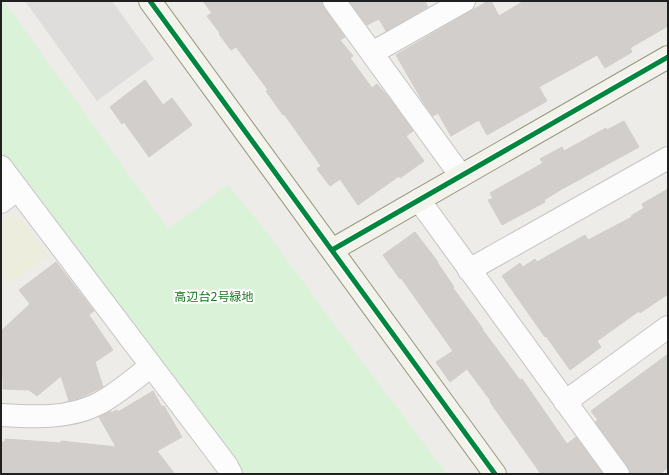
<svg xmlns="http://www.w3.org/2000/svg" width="669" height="475" viewBox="0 0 669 475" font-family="'Noto Sans','Noto Sans JP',sans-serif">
  <rect width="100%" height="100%" fill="#eeece9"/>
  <!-- farmland -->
  <path fill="#eceddd" d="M 11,214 L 25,222 L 49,256 L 9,284 L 1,272 L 1,221 Z"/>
  <!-- park -->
  <path fill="#d9f2d8" d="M 1,1 L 4,1 L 168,229 L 228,185 L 268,234 L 336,327 L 447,474 L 241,474 L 206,419 L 1,153 Z"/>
  <!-- parking -->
  <path fill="#dedddc" d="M 25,1 L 112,1 L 154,59 L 97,101 Z"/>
  <!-- building -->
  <path fill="#d1cecc" stroke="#d1ceca" d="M 203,1 L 322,1 L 324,8 L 345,37 L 340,40 L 353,56 L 350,58 L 372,88 L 377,84 L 391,100 L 413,131 L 406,136 L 424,161 L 400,178 L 399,176 L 358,205 L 340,179 L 330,186 L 317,169 L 321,166 L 284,114 L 283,115 L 266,91 L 268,90 L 236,47 L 231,50 L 219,34 L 220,33 L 207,16 L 212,13 Z
    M 349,1 L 425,1 L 428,7 L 386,31 L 379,19 L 367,25 Z
    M 488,1 L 491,1 L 499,16 L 524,1 L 668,1 L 668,26 L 630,48 L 632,52 L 605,68 L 597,55 L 539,87 L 547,101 L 487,135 L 479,120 L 451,136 L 438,113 L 433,116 L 423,102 L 396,55 Z
    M 145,80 L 163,105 L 172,98 L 192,125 L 149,157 L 124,122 L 122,124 L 110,107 Z
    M 624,121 L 639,147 L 562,189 L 544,200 L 545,202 L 502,225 L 488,200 L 493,198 L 490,193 L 543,163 L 540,159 L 562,147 L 564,151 L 606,128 L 607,130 Z
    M 668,189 L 668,294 L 640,313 L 639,311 L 597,341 L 601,347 L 570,370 L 546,336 L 545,337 L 502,276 L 520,263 L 523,267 L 535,259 L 537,262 L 585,235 L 588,240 L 632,217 L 631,216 L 644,208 L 642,204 Z
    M 415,232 L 438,262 L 437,262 L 454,287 L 453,288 L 483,329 L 482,329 L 520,380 L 522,379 L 567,444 L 576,437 L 603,474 L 541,474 L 490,402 L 491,401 L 467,369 L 450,382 L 436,362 L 453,351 L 401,278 L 400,279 L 383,255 Z
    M 56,262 L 94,311 L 89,315 L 113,350 L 95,362 L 103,387 L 82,397 L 69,401 L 61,376 L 37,396 L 29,390 L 3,389 L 3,377 L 1,377 L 1,331 L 30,304 L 19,290 Z
    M 668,354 L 668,468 L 660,474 L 630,474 L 628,467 L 595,422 L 598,420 L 591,411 Z
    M 153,391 L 162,407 L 164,406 L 182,437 L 157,451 L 175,474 L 1,474 L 1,442 L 5,442 L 5,439 L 61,443 L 61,441 L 116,447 L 99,417 L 111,411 L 111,413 L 117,410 L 118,412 Z"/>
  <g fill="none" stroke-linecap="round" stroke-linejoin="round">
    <!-- street casing -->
    <g stroke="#c5c4c3" stroke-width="24">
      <path id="street" d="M 334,1 L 461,176
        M 372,53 L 464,1
        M 1,167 L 227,466 L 231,474
        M 419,200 L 618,474
        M 1,202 L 18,189
        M 469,270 L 668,158
        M 565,402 L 668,327
        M 1,415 C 34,417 68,419 98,404 C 117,394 134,379 151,366"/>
    </g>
    <!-- secondary casing -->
    <g stroke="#959682" stroke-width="24">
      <path id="secondary" d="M 150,1 L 495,474
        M 332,250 L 668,57"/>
    </g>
    <!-- street -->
    <use href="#street" stroke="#fcfcfc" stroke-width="22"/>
    <!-- secondary -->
    <use href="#secondary" stroke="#f3f3ec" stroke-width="22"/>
    <!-- cycleway casing -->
    <g stroke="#fff" stroke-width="8">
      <path id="cycleway" d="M 150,1 L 495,474
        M 332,250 L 668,57"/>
    </g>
    <!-- cycleway -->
    <use href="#cycleway" stroke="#00873e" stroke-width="5"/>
  </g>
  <g text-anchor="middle" stroke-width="4" stroke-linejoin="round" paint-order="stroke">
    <!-- park labels -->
    <g font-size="12" fill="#14781b" stroke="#fff">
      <text x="214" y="301">高辺台2号緑地</text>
    </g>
  </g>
  <!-- border -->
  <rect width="669" height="475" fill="none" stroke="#202020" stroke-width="4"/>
</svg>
